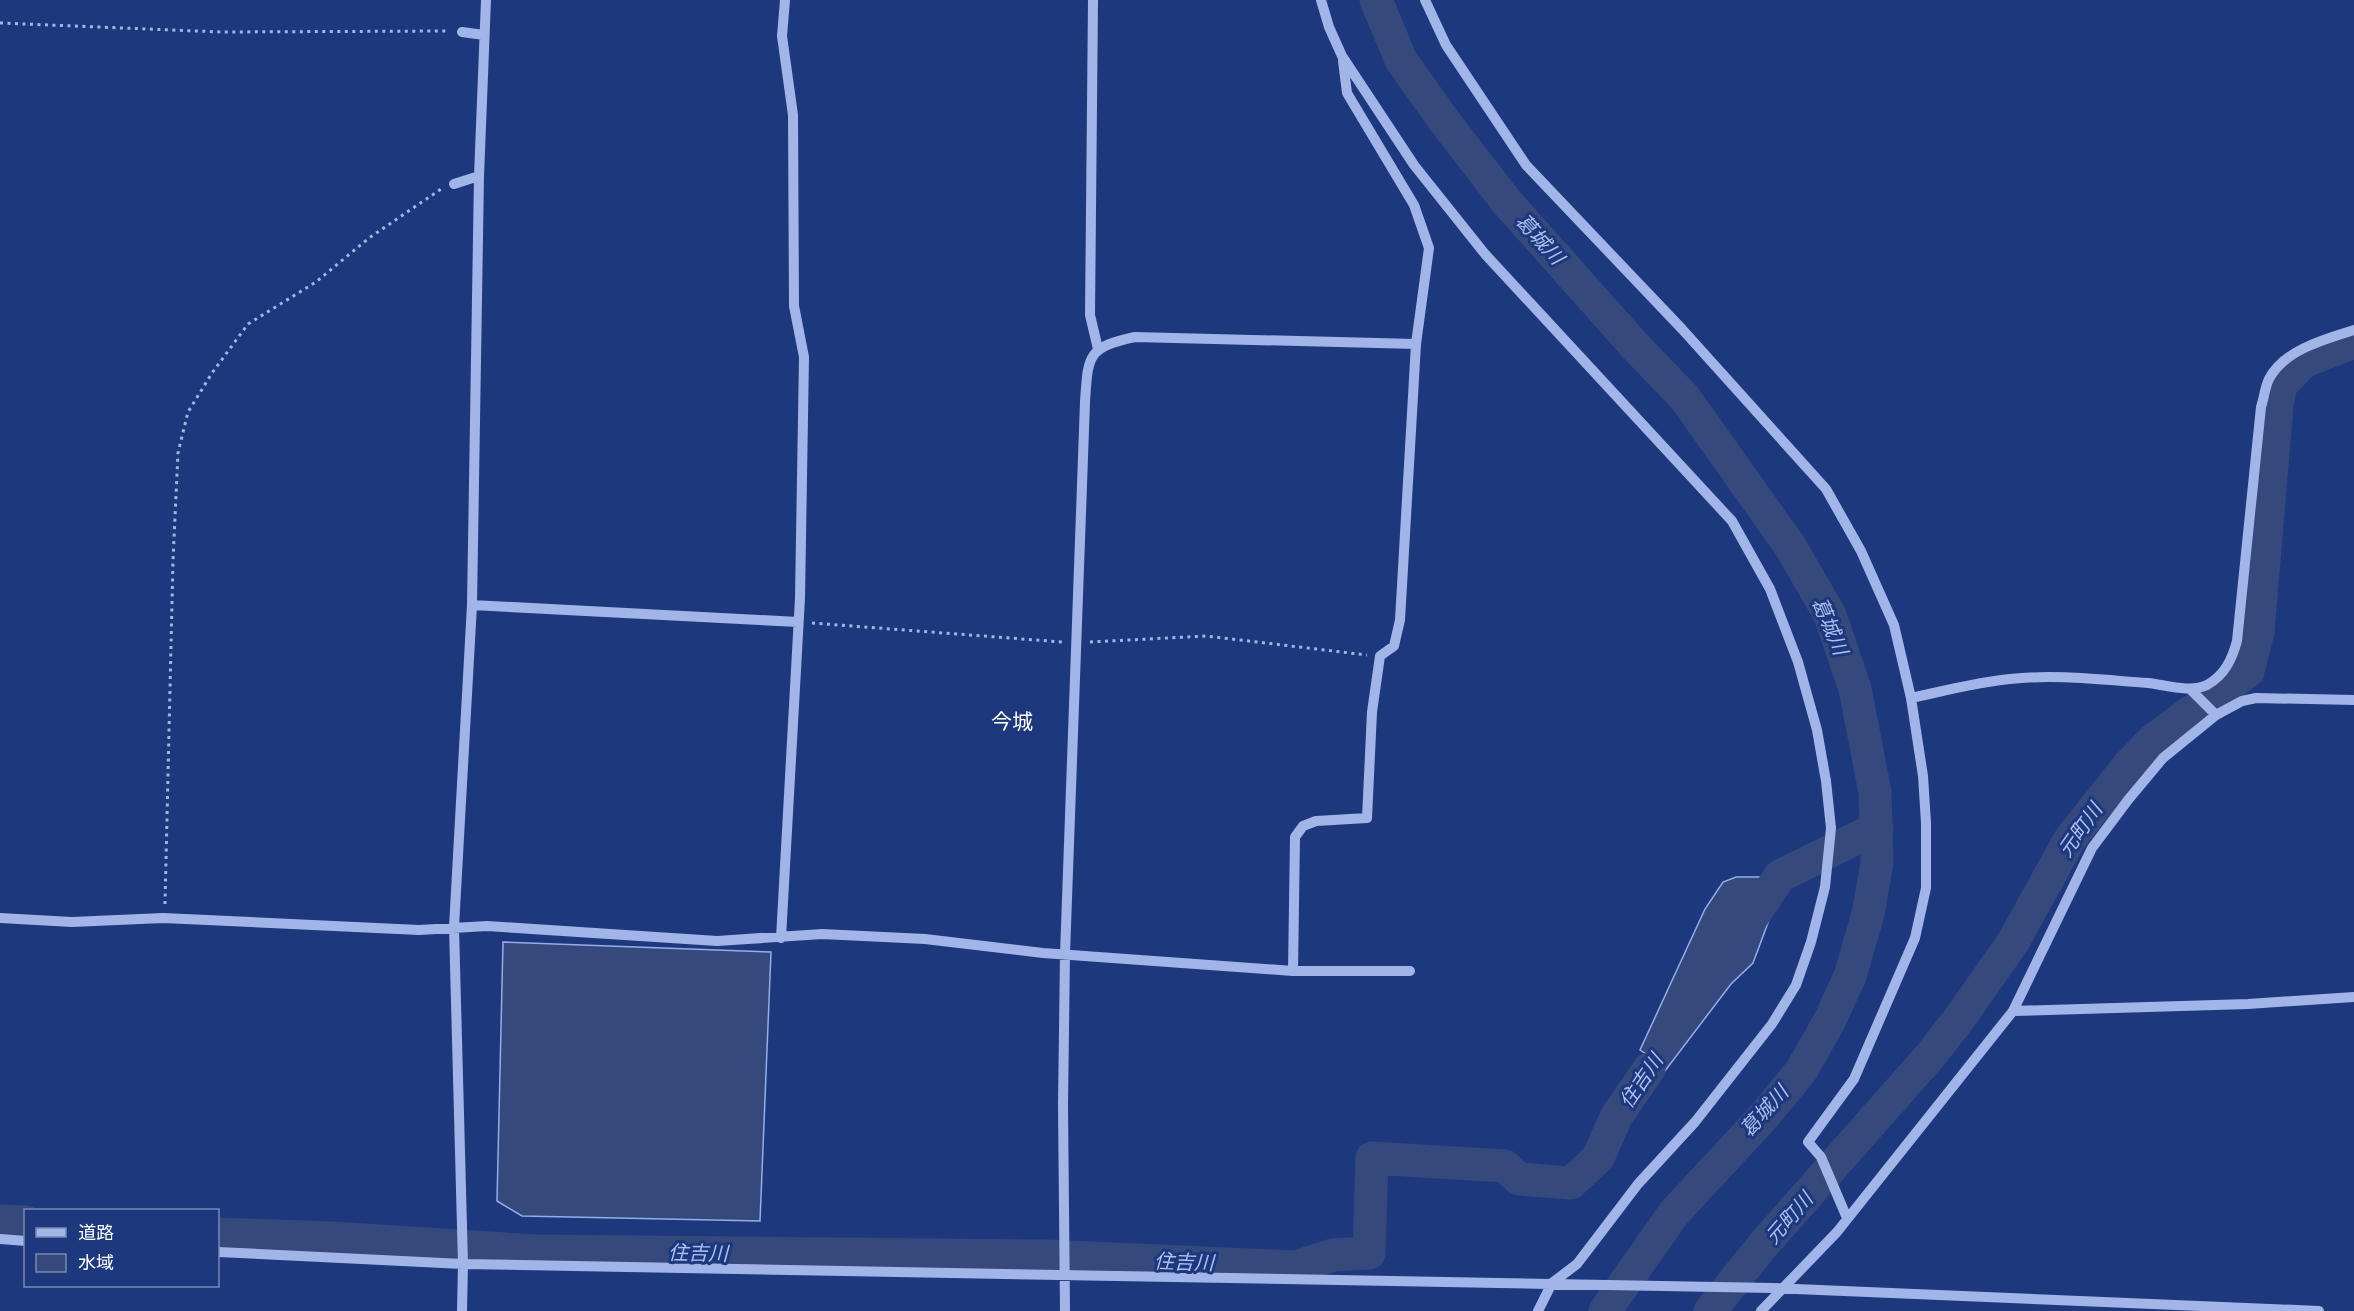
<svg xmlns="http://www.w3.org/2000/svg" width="2354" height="1311" viewBox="0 0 2354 1311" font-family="Poppins,'Noto Sans JP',sans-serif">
  <rect width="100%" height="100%" fill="#1e387e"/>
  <!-- water -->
  <path fill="#36497d" stroke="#95aeea" stroke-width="1.5" d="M 1736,877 L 1776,877 L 1769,920 L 1753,963 L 1731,984 L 1633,1113 L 1623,1105 L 1646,1054 L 1640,1050 L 1705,909 L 1723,882 Z
    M 503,942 L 771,952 L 760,1221 L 522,1216 L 497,1201 Z"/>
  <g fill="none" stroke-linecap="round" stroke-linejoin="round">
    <!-- river -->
    <path stroke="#36497d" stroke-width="33" d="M 1376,0 L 1401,60 L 1445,122 L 1506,201 L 1635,346 L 1685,398 L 1790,546 L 1830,615 L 1855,689 L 1875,792 L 1877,863 L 1868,914 L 1850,976 L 1830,1020 L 1801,1071 L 1764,1116 L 1674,1213 L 1605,1311
      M 1749,922 L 1780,876 L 1877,828
      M 0,1221 L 26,1222
      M 218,1234 L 332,1238 L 535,1251 L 1046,1256 L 1296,1267 L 1333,1255 L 1369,1253 L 1372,1158 L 1505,1166 L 1519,1179 L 1571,1183 L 1598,1158 L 1616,1117 L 1649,1069
      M 1710,1311 L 1763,1245 L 1930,1056 L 1959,1019 L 2013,942 L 2070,839 L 2128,766 L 2153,740 L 2188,714 L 2217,696 L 2248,671 L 2258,632 L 2277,406 L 2281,385 L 2303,362 L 2354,342"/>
    <!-- path -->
    <path stroke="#a1b5e8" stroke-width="3" stroke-dasharray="3 4.5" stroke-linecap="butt" d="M 0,23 L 221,32 L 448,31
      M 812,623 L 1062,642
      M 1090,642 L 1206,636 L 1367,655
      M 165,904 L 173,560 L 178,453 L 188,412 L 212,373 L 248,324 L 316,282 L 369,238 L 441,189"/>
    <!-- minor -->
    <path stroke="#a1b5e8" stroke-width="10" d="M 1093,0 L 1090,315 L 1098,349
      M 1321,0 L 1329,27 L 1342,56 L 1414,165 L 1485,254 L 1732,521 L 1770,589 L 1798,662 L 1817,730 L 1826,781 L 1831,828 L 1825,887 L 1811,942 L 1796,985 L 1772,1024 L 1695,1122 L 1638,1184 L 1577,1264 L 1552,1283 L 1538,1311
      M 1425,0 L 1446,45 L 1526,165 L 1682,329 L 1826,489 L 1861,551 L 1894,625 L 1911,698 L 1923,776 L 1926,823 L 1926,888 L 1915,938 L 1854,1079 L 1808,1142 L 1821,1157 L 1847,1218
      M 462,32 L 484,35
      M 454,184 L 479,176
      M 472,605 L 798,622
      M 2190,689 L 2216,715
      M 1911,698 C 1944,691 1977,682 2010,679 C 2056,674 2103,680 2148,683 C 2166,685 2190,693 2207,685 C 2225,675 2232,659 2237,641 L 2261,407 C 2264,398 2265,387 2269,379 C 2284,350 2325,339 2354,330
      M 0,918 L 72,922 L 163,918 L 419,930 L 487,926 L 717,941 L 822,934 L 925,939 L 1043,953 L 1293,971 L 1410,971
      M 781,938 L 800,598 L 804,357 L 794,306 L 793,115 L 782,36 L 785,0
      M 1293,971 L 1295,837 L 1303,826 L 1316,821 L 1367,818 L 1372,712 L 1380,656 L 1394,646 L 1400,620 L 1416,344 L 1429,248 L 1414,205 L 1347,93 L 1343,61
      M 2013,1011 L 2248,1004 L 2354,997
      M 0,1239 L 26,1241
      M 218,1252 L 463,1264 L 1773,1288 L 2319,1311
      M 462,1311 L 463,1264 L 454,927 L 472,605 L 479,176 L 486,0
      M 1065,1311 L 1063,1105 L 1065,954 L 1085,402 C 1088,356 1087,347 1135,337 L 1416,344
      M 1761,1311 L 1837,1232 L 2013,1011 L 2092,848 L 2128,800 L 2163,758 L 2216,715 L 2242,701 L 2256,698 L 2354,700"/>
  </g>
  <g text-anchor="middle" stroke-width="6" stroke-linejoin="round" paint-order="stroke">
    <!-- water labels -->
    <g font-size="20" font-style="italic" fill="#adc0f0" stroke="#1e387e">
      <text transform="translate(1540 239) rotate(48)" y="7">葛城川</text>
      <text transform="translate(1830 626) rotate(67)" y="7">葛城川</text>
      <text transform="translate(2080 830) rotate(-55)" y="7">元町川</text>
      <text transform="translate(1641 1081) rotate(-56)" y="7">住吉川</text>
      <text transform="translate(1764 1111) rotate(-48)" y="7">葛城川</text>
      <text transform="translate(1789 1218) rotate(-49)" y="7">元町川</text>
      <text transform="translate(698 1253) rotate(1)" y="7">住吉川</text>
      <text transform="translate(1184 1262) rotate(2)" y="7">住吉川</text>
    </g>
    <!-- quarter labels -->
    <g font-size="21" fill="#fff" stroke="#1e387e">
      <text x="1012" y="729">今城</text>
    </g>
  </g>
  <!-- legend -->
  <rect x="24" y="1209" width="195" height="78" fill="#1e387e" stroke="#7888b2" stroke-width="1.5"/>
  <rect x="36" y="1228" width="30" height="9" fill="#a1b5e8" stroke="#7888b2" stroke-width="1.5"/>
  <text x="78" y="1239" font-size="18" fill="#ffffff">道路</text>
  <rect x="36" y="1254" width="30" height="18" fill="#36497d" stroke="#7888b2" stroke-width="1.5"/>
  <text x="78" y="1269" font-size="18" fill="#ffffff">水域</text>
</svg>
